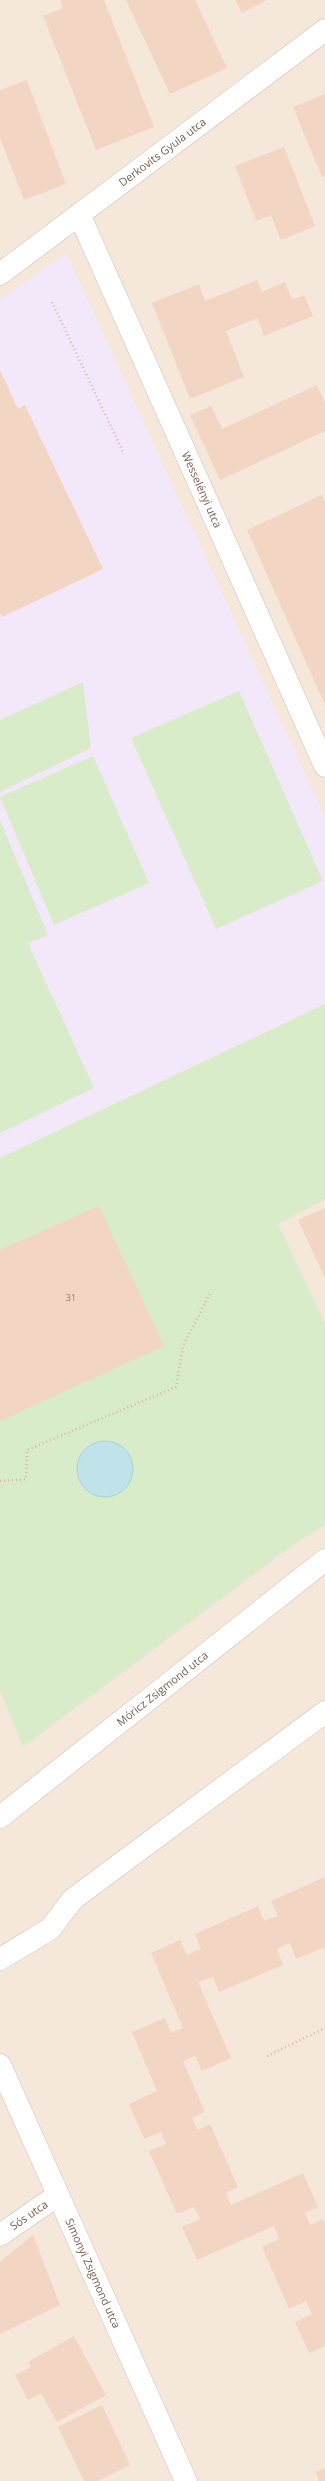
<svg xmlns="http://www.w3.org/2000/svg" width="325" height="2481" viewBox="0 0 325 2481" font-family="'Open Sans',sans-serif">
  <rect width="100%" height="100%" fill="#fdf6ec"/>
  <!-- residential -->
  <path fill="#f5e8da" d="M 0,0 L 325,0 L 325,2481 L 0,2481 Z"/>
  <!-- education -->
  <path fill="#f3e8fa" d="M 66,253 L 325,817 L 325,1004 L 0,1158 L 0,300 Z"/>
  <!-- green -->
  <path fill="#d8ecc9" d="M 83,682 L 91,748 L 0,792 L 0,720 Z
    M 239,691 L 323,881 L 216,929 L 131,738 Z
    M 93,756 L 149,883 L 54,925 L 0,797 Z
    M 0,820 L 48,935 L 28,943 L 94,1088 L 0,1133 Z
    M 325,1004 L 325,1199 L 278,1224 L 325,1323 L 325,1525 L 293,1545 L 23,1747 L 0,1690 L 0,1158 Z"/>
  <!-- water -->
  <path fill="#bfe3e8" stroke="#a5d3da" d="M77 1469a28 28 0 1 1 56 0a28 28 0 1 1-56 0Z"/>
  <!-- building -->
  <path fill="#f3d5c3" d="M 60,0 L 104,0 L 154,127 L 96,150 L 43,16 L 63,8 Z
    M 126,0 L 195,0 L 227,68 L 170,94 Z
    M 235,0 L 267,0 L 242,13 Z
    M 27,80 L 66,184 L 24,200 L 0,138 L 0,90 Z
    M 325,94 L 325,176 L 322,177 L 293,107 Z
    M 284,147 L 315,226 L 281,240 L 271,215 L 256,221 L 235,166 Z
    M 257,280 L 262,292 L 285,282 L 292,300 L 304,295 L 313,316 L 264,336 L 257,318 L 226,331 L 244,377 L 190,399 L 152,303 L 199,284 L 205,301 Z
    M 0,370 L 18,409 L 25,405 L 103,569 L 2,617 L 0,613 Z
    M 317,385 L 325,403 L 325,431 L 220,480 L 190,415 L 211,406 L 222,429 Z
    M 322,495 L 325,502 L 325,705 L 247,530 Z
    M 99,1206 L 164,1346 L 0,1421 L 0,1250 Z
    M 325,1208 L 325,1278 L 298,1220 Z
    M 325,1877 L 325,1947 L 296,1959 L 290,1943 L 277,1949 L 283,1965 L 219,1992 L 213,1977 L 198,1982 L 231,2058 L 202,2071 L 195,2056 L 183,2061 L 205,2112 L 192,2118 L 198,2130 L 210,2124 L 238,2187 L 226,2193 L 231,2205 L 303,2173 L 318,2207 L 305,2213 L 310,2225 L 323,2219 L 325,2224 L 325,2346 L 309,2353 L 295,2322 L 312,2314 L 306,2301 L 289,2309 L 262,2247 L 279,2239 L 274,2226 L 197,2260 L 182,2227 L 200,2219 L 194,2207 L 177,2214 L 149,2151 L 166,2144 L 161,2132 L 144,2139 L 129,2104 L 157,2091 L 132,2032 L 165,2018 L 171,2033 L 183,2028 L 151,1953 L 180,1940 L 187,1955 L 201,1949 L 195,1934 L 258,1906 L 264,1921 L 278,1916 L 271,1901 Z
    M 33,2235 L 60,2305 L 0,2334 L 0,2262 Z
    M 74,2336 L 106,2395 L 57,2422 L 41,2393 L 28,2400 L 15,2375 L 31,2367 L 28,2362 Z
    M 102,2405 L 130,2465 L 98,2481 L 84,2481 L 58,2427 Z
    M 325,2468 L 325,2481 L 319,2481 L 316,2472 Z"/>
  <g fill="none" stroke-linecap="round" stroke-linejoin="round">
    <!-- lane casing -->
    <g stroke="#d1beb0" stroke-width="23">
      <path id="lane" d="M 0,1959 L 50,1929 L 73,1899 L 325,1712"/>
    </g>
    <!-- street casing -->
    <g stroke="#d1beb0" stroke-width="23">
      <g id="street">
        <path id="s1" d="M 79,214 L 325,766"/>
        <path id="s2" d="M 0,274 L 325,30"/>
        <path id="s3" d="M 0,1817 L 325,1560"/>
        <path id="s4" d="M 0,2235 L 58,2195"/>
      </g>
    </g>
    <!-- secondary casing -->
    <g stroke="#d6c0b0" stroke-width="23">
      <g id="secondary">
        <path id="s5" d="M 0,2065 L 186,2481"/>
      </g>
    </g>
    <!-- path -->
    <path stroke="#d9b8a5" stroke-width="2.5" stroke-dasharray="1 3" stroke-linecap="butt" d="M 52,302 L 124,454
      M 0,1481 L 26,1479 L 27,1450 L 176,1387 L 183,1346 L 211,1292
      M 267,2056 L 325,2028"/>
    <!-- lane -->
    <use href="#lane" stroke="#fff" stroke-width="22"/>
    <!-- street -->
    <use href="#street" stroke="#fff" stroke-width="22"/>
    <!-- secondary -->
    <use href="#secondary" stroke="#fff" stroke-width="22"/>
  </g>
  <g text-anchor="middle" stroke-width="3" stroke-linejoin="round" paint-order="stroke">
    <!-- number labels -->
    <g font-size="9" fill="#987a6a">
      <text x="71" y="1301">31</text>
    </g>
    <!-- street labels -->
    <g font-size="11" fill="#7a5c4d" stroke="#fffaf3">
      <text dy="4" stroke="none"><textPath href="#s2" startOffset="203">Derkovits Gyula utca</textPath></text>
      <text dy="4" stroke="none"><textPath href="#s1" startOffset="302">Wesselényi utca</textPath></text>
      <text dy="4" stroke="none"><textPath href="#s3" startOffset="207">Móricz Zsigmond utca</textPath></text>
      <text dy="4" stroke="none"><textPath href="#s4" startOffset="35">Sós utca</textPath></text>
      <text dy="4" stroke="none"><textPath href="#s5" startOffset="228">Simonyi Zsigmond utca</textPath></text>
    </g>
  </g>
</svg>
